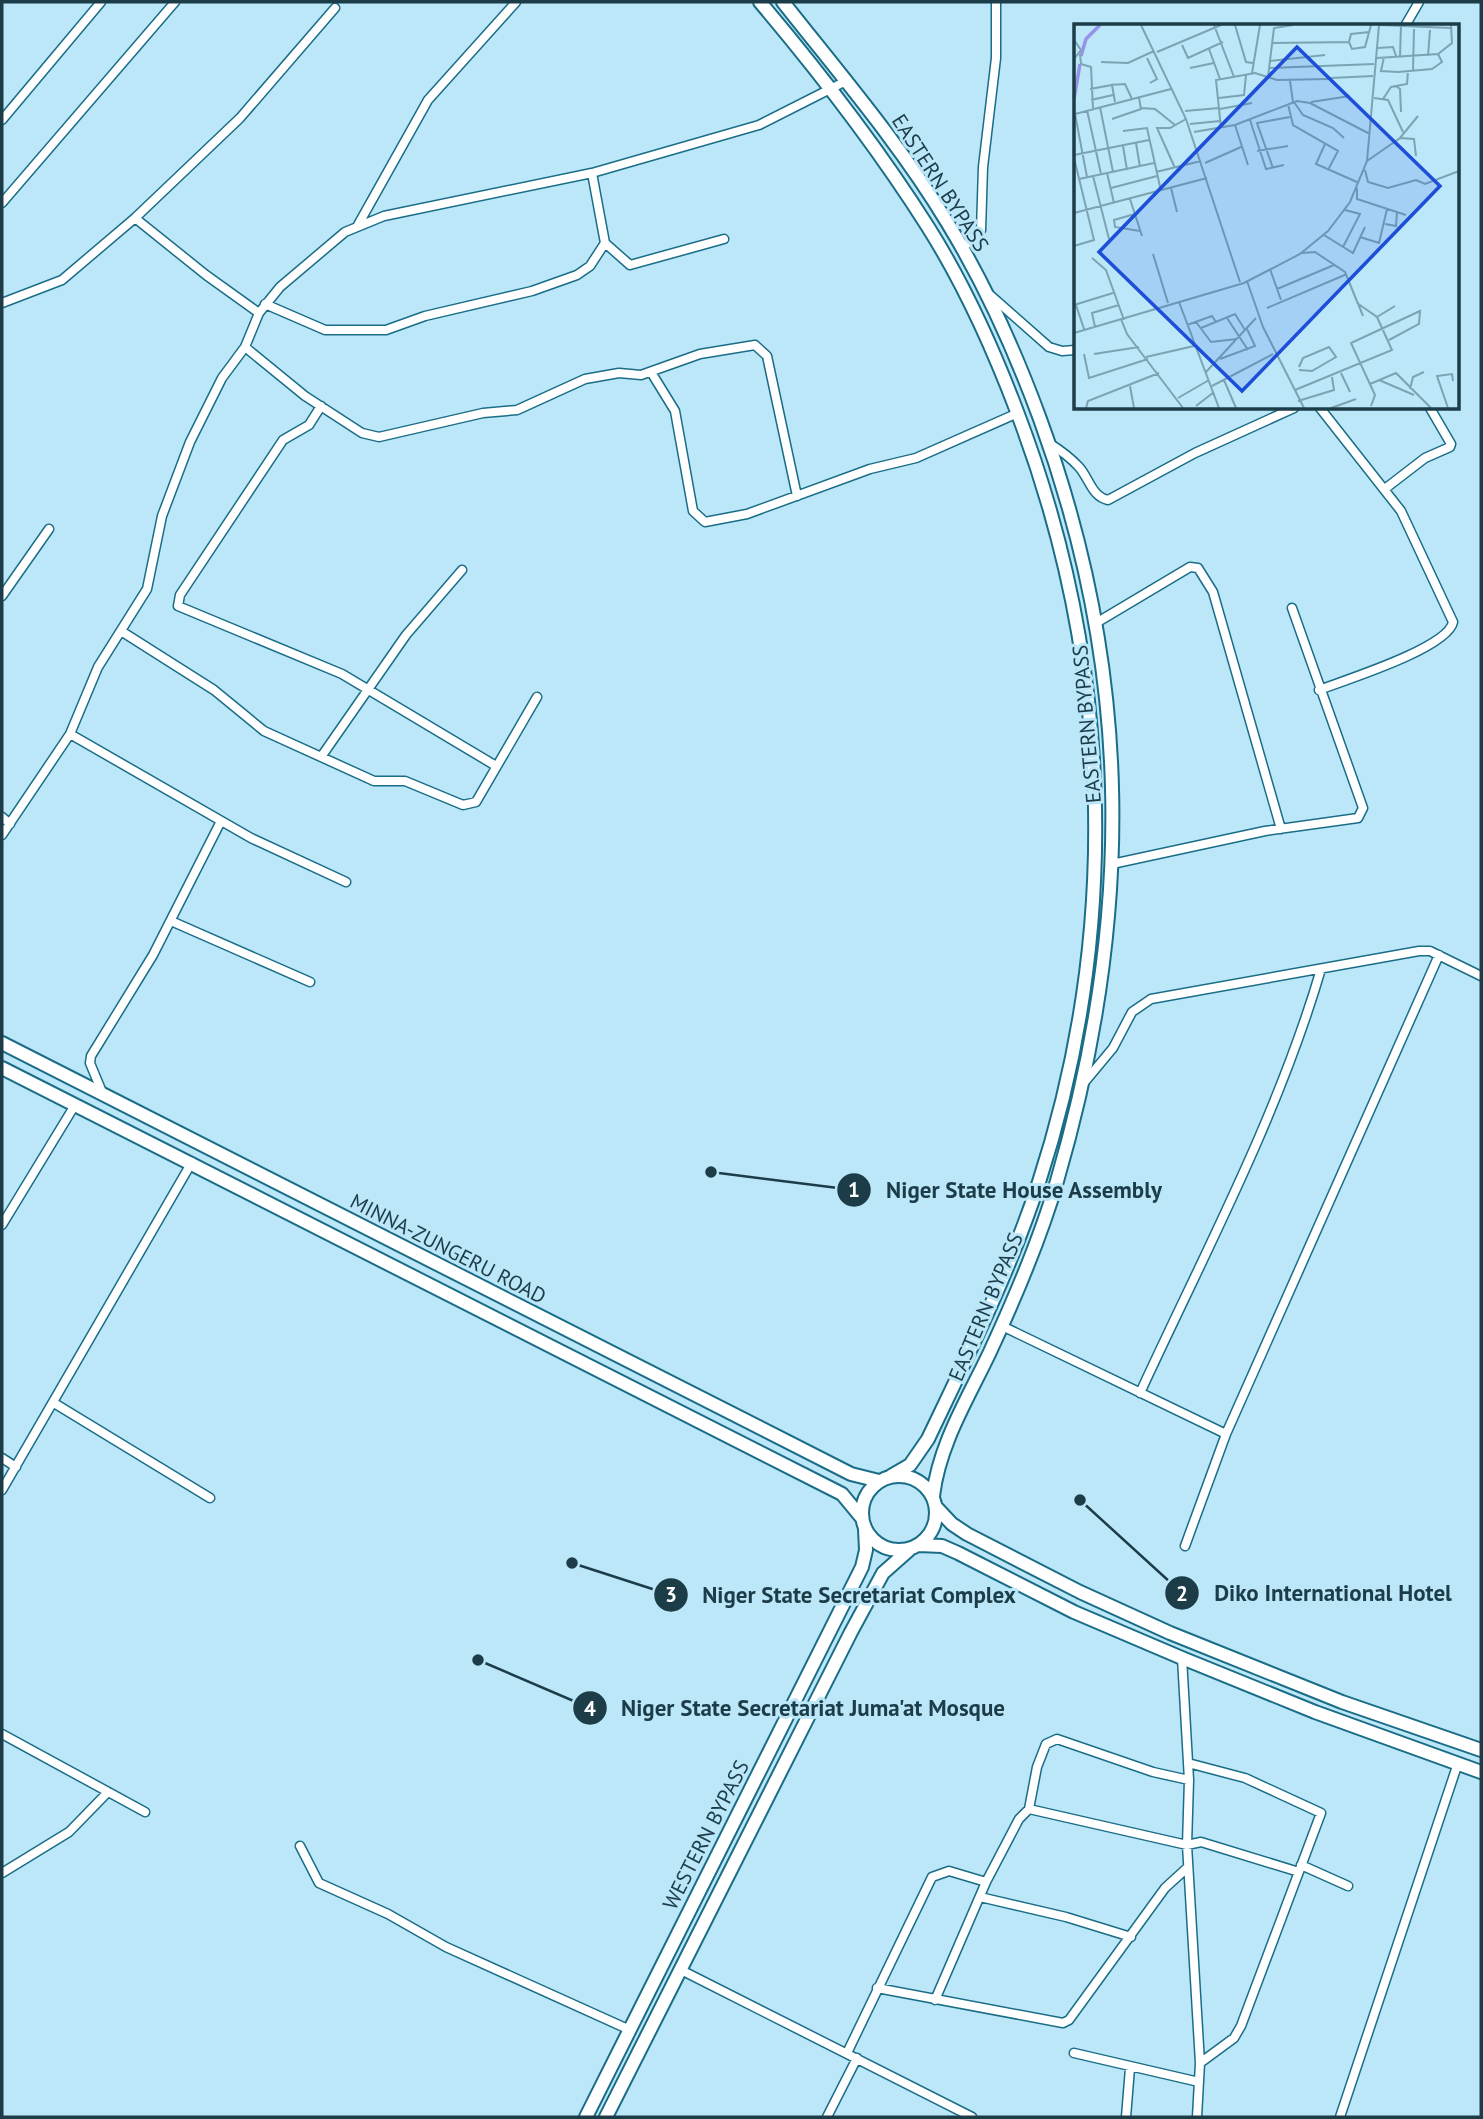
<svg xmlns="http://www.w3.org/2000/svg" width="1483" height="2119" viewBox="0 0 1483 2119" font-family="'PT Sans',sans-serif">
  <rect width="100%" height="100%" fill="#bbe7f9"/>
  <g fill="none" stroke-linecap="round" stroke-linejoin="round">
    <!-- street casing -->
    <g stroke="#1a6d87" stroke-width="11">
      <path id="street" d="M 1405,26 L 1419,2
        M 2,120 L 101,2
        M 592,173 L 605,243
        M 2,203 L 175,2
        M 135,218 L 206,275 L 259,313
        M 358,225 L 428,100 L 516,2
        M 963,248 L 981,230 L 983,167 L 996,58 L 996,2
        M 990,295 L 1049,347 L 1062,351 L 1075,350
        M 2,303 L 62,280 L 135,218 L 240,118 L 335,8
        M 265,304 L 325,330 L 386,330 L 425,316 L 532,291 L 577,275 L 590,266 L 605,243 L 630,265 L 724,239
        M 245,347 L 305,396 L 362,433 L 379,437 L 483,413 L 517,410 L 585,379 L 619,373 L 641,375 L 700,354 L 755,345 L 767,356 L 797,496
        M 651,372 L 675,411 L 693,511 L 705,522 L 747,514 L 870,469 L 916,458 L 1018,413
        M 321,406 L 309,425 L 283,440 L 180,595 L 178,606 L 342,674 L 496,766
        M 1049,443 C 1060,450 1070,457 1079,467 C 1089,478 1092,497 1108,500 L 1195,453 L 1294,408
        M 1386,488 L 1425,458 L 1450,447 L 1451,444 L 1430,408
        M 2,596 L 49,529
        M 1096,623 L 1190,567 L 1198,568 L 1213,592 L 1281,829
        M 121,631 L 214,690 L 264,731 L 374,781 L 405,781 L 463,805 L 476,802 L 537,697
        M 1319,690 C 1345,680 1448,648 1453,622 L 1401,511 L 1320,408
        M 70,734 L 251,838 L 346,882
        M 321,757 L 406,635 L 462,570
        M 2,817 L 10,824
        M 2,835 L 70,734 L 98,667 L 147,589 L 162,516 L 190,442 L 222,378 L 245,347 L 259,313 L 280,287 L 345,232 L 384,216 L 592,173 L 759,125 L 846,81
        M 1112,864 L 1265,831 L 1358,818 L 1363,808 L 1292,608
        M 171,921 L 310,982
        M 1083,1084 L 1113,1048 L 1132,1012 L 1151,999 L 1419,951 L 1430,951 L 1481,976
        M 102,1092 L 90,1063 L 91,1056 L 153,955 L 221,821
        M 2,1225 L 75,1105
        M 1002,1326 L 1226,1434
        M 1140,1393 C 1204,1254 1278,1116 1321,969
        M 54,1403 L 210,1498
        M 2,1458 L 16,1467
        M 2,1490 L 192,1162
        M 1185,1546 L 1226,1434 L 1439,955
        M 1182,1658 L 1189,1780 L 1187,1845 L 1200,2063 L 1197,2117
        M 2,1734 L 145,1812
        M 1188,1763 L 1245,1778 L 1321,1813 L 1241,2026 L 1234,2038 L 1200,2063
        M 1029,1809 L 1187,1845 L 1201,1842 L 1299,1872
        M 300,1846 L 319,1883 L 388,1914 L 446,1947 L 630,2030
        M 1301,1865 L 1348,1886
        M 2,1873 L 69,1832 L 108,1792
        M 980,1897 L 1066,1917 L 1131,1937
        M 681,1970 L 972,2117
        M 877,1988 L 1063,2023 L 1069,2020 L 1165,1888 L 1188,1867
        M 935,2000 L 986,1882 L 1019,1819 L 1029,1809 L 1037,1767 L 1046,1744 L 1057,1739 L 1153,1772 L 1189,1780
        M 847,2053 L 932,1877 L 949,1871 L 986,1882
        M 1074,2053 L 1199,2082
        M 827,2117 L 857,2058
        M 1126,2117 L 1130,2068
        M 1340,2117 L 1458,1763"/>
    </g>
    <!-- primary casing -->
    <g stroke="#1a6d87" stroke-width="16">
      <path id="primary" d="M 760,2 C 820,73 878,148 928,227 C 964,284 992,346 1016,409 C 1112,659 1122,926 1039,1182 C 1010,1271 968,1355 928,1439 L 910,1465 L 891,1476
        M 783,2 C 839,73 900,144 947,222 C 985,284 1015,351 1040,419 C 1134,676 1133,921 1057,1181 C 1040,1240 1015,1298 989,1354 C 967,1400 939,1445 933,1496
        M 2,1043 L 851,1474 L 879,1481
        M 2,1068 L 842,1494 L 861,1517
        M862 1513a37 37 0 1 1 74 0a37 37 0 1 1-74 0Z
        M 936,1507 L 952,1524 L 967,1534 L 1080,1592 L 1170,1633 L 1342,1702 L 1481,1750
        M 919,1545 L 942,1546 L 958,1553 L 1074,1612 L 1182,1658 L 1315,1712 L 1481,1772
        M 586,2117 L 862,1567 L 866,1550 L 865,1529
        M 606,2117 L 851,1632 L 883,1573 L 909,1550"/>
    </g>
    <!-- street -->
    <use href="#street" stroke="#fff" stroke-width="8"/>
    <!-- primary -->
    <use href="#primary" stroke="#fff" stroke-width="12"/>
  </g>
  <g text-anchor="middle" stroke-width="6" stroke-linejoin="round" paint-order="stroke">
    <!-- street labels -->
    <g font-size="21" fill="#1c3c48" stroke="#bbe7f9">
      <text transform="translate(940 183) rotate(57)" y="7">EASTERN BYPASS</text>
      <text transform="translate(1087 724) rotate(-95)" y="7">EASTERN BYPASS</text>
      <text transform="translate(448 1249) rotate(27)" y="7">MINNA-ZUNGERU ROAD</text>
      <text transform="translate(986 1307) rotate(-67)" y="7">EASTERN BYPASS</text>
      <text transform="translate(706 1835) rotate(-63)" y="7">WESTERN BYPASS</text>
    </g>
  </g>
  <!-- overview -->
  <g transform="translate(1074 24)">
    <rect width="385" height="385" fill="#bbe7f9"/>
    <path fill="none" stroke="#9693eb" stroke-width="3.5" d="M 7,32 L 12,15 L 26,1M 0,75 L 6,40"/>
    <path fill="none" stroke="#7ba3b2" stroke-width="2" d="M 67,1 L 112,95 L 166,258M 140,1 L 160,53M 161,1 L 172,38 L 179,39M 306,1 L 377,4M 0,16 L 7,26 L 0,35M 275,18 L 278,25 L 291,23 L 297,1M 275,18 L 277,10 L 296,8M 199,19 L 275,18M 108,21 L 114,34 L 149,18M 304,24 L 319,23 L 322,32M 135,25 L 146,55M 83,28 L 147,1M 6,30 L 7,40 L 17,43 L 19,84M 354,32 L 356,6M 310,33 L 307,47 L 324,48 L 358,45 L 368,38 L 364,30M 326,33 L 327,1M 73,34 L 83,55 L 76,59M 303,34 L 364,30 L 378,19 L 377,1M 196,37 L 251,31M 27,38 L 54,39 L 80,27M 116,44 L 140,39M 195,44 L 300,40M 339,47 L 340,5M 178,49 L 186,1M 194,53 L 200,4 L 219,1M 257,54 L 299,52M 216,57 L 219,78M 36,61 L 51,60 L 58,75M 322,62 L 326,65 L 327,88M 16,65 L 38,61 L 41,78M 145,74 L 170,71 L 172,51M 300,74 L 314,76 L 329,108M 309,75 L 317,63 L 333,60 L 334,47M 17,76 L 39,71M 220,78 L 229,91 L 259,104 L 270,114M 237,78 L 276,72M 214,80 L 219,101 L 264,127 L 254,146M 26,83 L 39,148M 67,84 L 81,85 L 101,101M 146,85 L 178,79M 13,86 L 27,150M 111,87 L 145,84M 38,95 L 67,85 L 65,74M 176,96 L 192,145 L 210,141M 116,100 L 146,97M 161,101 L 174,141M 147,104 L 142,56 L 181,49 L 203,56 L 254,55M 49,107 L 73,104 L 87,167M 120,108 L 161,101 L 223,77 L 236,79 L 296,110M 326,114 L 340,115 L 342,132M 62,119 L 66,143M 251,120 L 242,140 L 283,158M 49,122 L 53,146M 183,127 L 214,122M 0,131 L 75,116M 0,134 L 20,216 L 0,222M 293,137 L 326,114 L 344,92M 131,139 L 167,123M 101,144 L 83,104 L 96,104 L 112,95M 199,144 L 183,99 L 216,93M 291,146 L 294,158 L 314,164 L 342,156 L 351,160 L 385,147M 82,148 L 127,137M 33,149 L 40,179M 19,152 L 35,215M 13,153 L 1,90 L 97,65M 5,155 L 80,139M 37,164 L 83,152M 97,164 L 103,188M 283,164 L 283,175 L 332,191M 56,175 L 68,212M 0,189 L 133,154M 61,190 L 40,196 L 41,203 L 66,207M 311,200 L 322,202 L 323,188M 250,211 L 279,229 L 291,203M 286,213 L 305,219 L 313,185M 269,223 L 286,190 L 271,186M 228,229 L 241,228 L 271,248 L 289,292M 79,230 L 94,279M 18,234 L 32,246 L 50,296M 196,245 L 207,276M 173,257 L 189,303 L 230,384M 203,265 L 260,241M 105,278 L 145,384M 0,281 L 39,269M 2,281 L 10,305M 193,284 L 273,250M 303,293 L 321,282M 153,294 L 174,326M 47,295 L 53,310 L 109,384M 122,298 L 137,318 L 163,315M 113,301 L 138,292 L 142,298M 21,303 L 18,289 L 45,281M 127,304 L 161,290 L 171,306M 0,309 L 170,259 L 226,230 L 254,207 L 276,178 L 293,137 L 305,1M 10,330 L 15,354 L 74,335M 20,330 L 65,323M 72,333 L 120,322M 146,335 L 181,322 L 173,305M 225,343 L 229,334 L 255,323 L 262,333 L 238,347 L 225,346M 132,348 L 182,294M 267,349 L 276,368M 150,356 L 162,384M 305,356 L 340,371M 296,360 L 322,349 L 357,384M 56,362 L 60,384M 138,362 L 199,330M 336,365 L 339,353 L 350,348M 221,366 L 318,326 L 303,293 L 283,279M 104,374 L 135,356M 224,377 L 260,366 L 258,353M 122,382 L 140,368M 297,382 L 301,371 L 277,319 L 346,287 L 345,300 L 315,316M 12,384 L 14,377 L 85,349M 257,384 L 282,375M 374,384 L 363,352 L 378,350 L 379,357"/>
    <path fill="#1d4ed8" fill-opacity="0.15" stroke="#1d4ed8" stroke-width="3.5" d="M 223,23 L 366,162 L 168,367 L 25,228 Z"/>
    <rect width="385" height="385" fill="none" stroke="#1c3c48" stroke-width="3.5"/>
  </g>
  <!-- callouts -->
  <path fill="none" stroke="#1c3c48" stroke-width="2.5" d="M711 1172L854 1190M1080 1500L1182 1593M572 1563L671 1595M478 1660L590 1708"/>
  <g fill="#1c3c48" stroke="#bbe7f9" stroke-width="2.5">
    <circle cx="711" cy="1172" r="7"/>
    <circle cx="1080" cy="1500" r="7"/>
    <circle cx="572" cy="1563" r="7"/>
    <circle cx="478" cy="1660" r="7"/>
    <circle cx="854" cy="1190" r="18"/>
    <circle cx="1182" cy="1593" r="18"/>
    <circle cx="671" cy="1595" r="18"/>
    <circle cx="590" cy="1708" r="18"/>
  </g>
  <g font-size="21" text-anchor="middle" font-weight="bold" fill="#fff">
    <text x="854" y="1197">1</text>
    <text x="1182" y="1601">2</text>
    <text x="671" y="1602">3</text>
    <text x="590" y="1716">4</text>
  </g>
  <g font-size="23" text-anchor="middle" font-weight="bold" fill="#1c3c48" stroke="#bbe7f9" stroke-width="6" stroke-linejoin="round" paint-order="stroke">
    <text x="1024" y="1198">Niger State House Assembly</text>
    <text x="1333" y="1601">Diko International Hotel</text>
    <text x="859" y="1603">Niger State Secretariat Complex</text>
    <text x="813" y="1716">Niger State Secretariat Juma'at Mosque</text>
  </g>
  <!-- border -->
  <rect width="1483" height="2119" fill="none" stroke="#1c3c48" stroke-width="7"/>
</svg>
